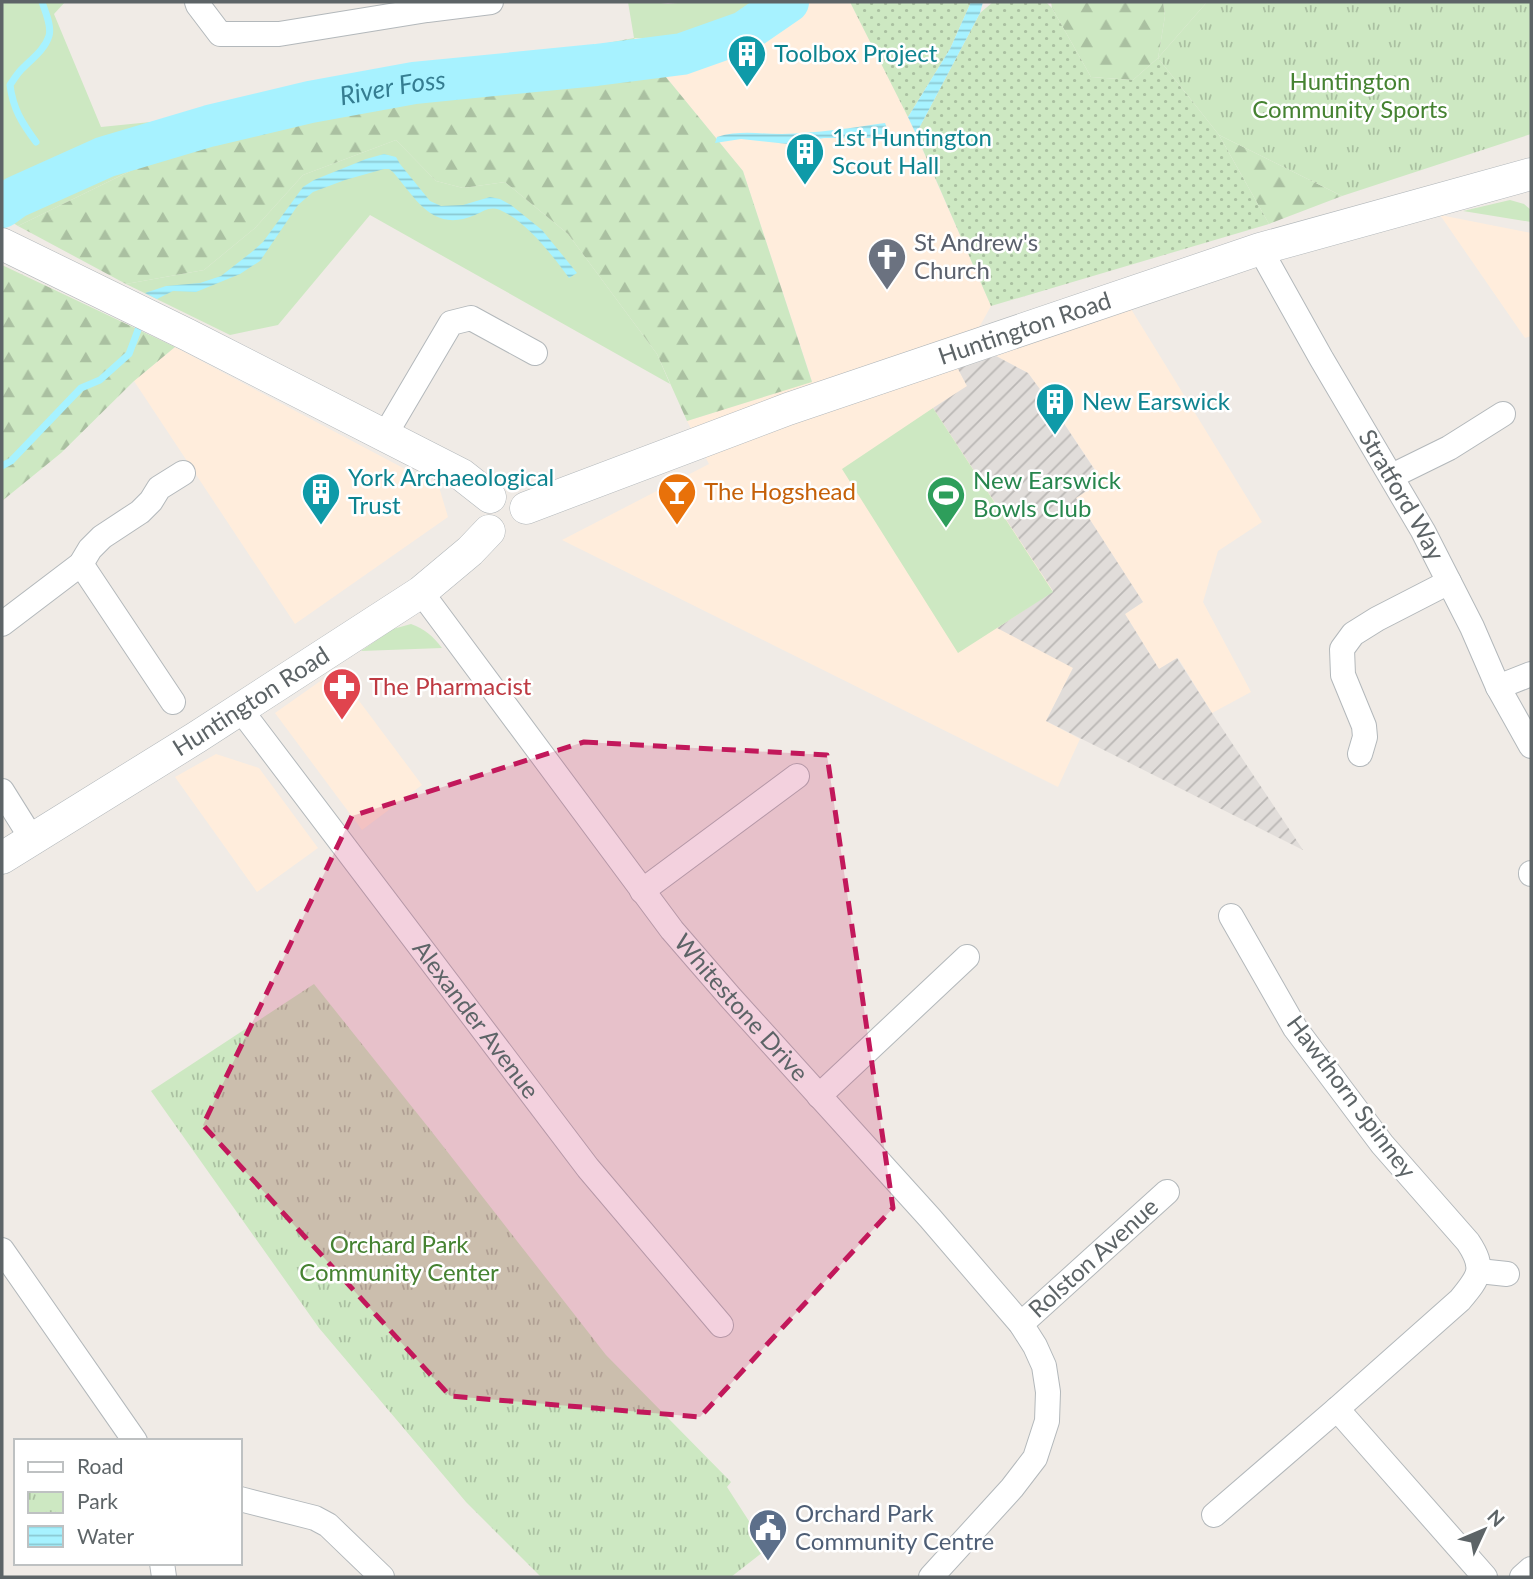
<svg xmlns="http://www.w3.org/2000/svg" width="1533" height="1579" viewBox="0 0 1533 1579" font-family="Lato,sans-serif">
  <defs>
    <pattern id="industrial-furrows" width="10" height="10" patternUnits="userSpaceOnUse" patternTransform="scale(1.75)"><rect width="10" height="10" fill="#e1ddda"/><path d="M-1 1l2-2M0 10L10 0M9 11l2-2" fill="none" stroke="#bab7b5"/></pattern>
    <pattern id="forest-firs" width="22" height="20" patternUnits="userSpaceOnUse" patternTransform="scale(1.75)"><rect width="22" height="20" fill="#cde8c2"/><path d="M5 1l3.5 6h-7zM16 11l3.5 6h-7z" fill="#aac0a1"/></pattern>
    <pattern id="park-tufts" width="24" height="20" patternUnits="userSpaceOnUse" patternTransform="scale(1.75)"><rect width="24" height="20" fill="#cde8c2"/><path d="M3 7l-1-3M5 7V3M7 7l1-3M15 17l-1-3M17 17v-4M19 17l1-3" fill="none" stroke="#aac0a1"/></pattern>
    <pattern id="garden-dots" width="8" height="8" patternUnits="userSpaceOnUse" patternTransform="scale(1.75)"><rect width="8" height="8" fill="#cde8c2"/><path d="M2 2h.1M6 6h.1" fill="none" stroke="#aac0a1" stroke-width="1.8" stroke-linecap="round"/></pattern>
    <pattern id="water-rules" width="6" height="5" patternUnits="userSpaceOnUse" patternTransform="scale(1.75)"><rect width="6" height="5" fill="#a7f2ff"/><path d="M0 2.5h6" fill="none" stroke="#8bc8d2"/></pattern>
  </defs>
  <rect width="100%" height="100%" fill="#f0ebe6"/>
  <!-- commercial -->
  <path fill="#ffeddc" d="M 747,2 L 850,2 L 908,117 L 991,306 L 957,367 L 967,386 L 1053,592 L 1073,668 L 1046,721 L 1080,739 L 1058,787 L 562,540 L 709,464 L 687,421 L 812,381 L 743,171 L 634,38 Z
    M 1440,215 L 1531,233 L 1531,336 L 1525,338 Z
    M 1131,309 L 1262,522 L 1218,551 L 1203,602 L 1251,692 L 1212,713 L 1178,658 L 1159,669 L 1125,614 L 1143,602 L 1076,498 L 1102,480 L 1053,407 L 1028,373 L 996,356 Z
    M 175,347 L 439,487 L 448,517 L 295,624 L 134,381 Z
    M 336,670 L 422,785 L 362,830 L 275,713 Z
    M 216,754 L 259,768 L 318,848 L 257,892 L 175,777 Z"/>
  <!-- industrial -->
  <path fill="url(#industrial-furrows)" d="M 996,356 L 1028,373 L 1053,407 L 1102,481 L 1076,498 L 1143,602 L 1125,614 L 1159,669 L 1177,658 L 1212,713 L 1303,850 L 1046,721 L 1073,668 L 997,628 L 1053,591 L 933,408 L 967,386 L 957,367 Z"/>
  <!-- grass -->
  <path fill="#cde8c2" d="M 3,2 L 65,2 L 54,14 L 101,127 L 220,115 L 232,137 L 171,151 L 18,226 L 2,216 L 2,5 Z
    M 628,2 L 653,2 L 668,4 L 687,2 L 765,2 L 739,21 L 663,39 L 634,38 Z
    M 1163,2 L 1207,2 L 1158,58 L 1165,16 Z
    M 396,140 L 436,181 L 463,188 L 505,182 L 568,234 L 657,354 L 670,384 L 370,215 L 278,325 L 230,335 L 126,284 L 204,270 L 255,228 L 303,175 Z
    M 1510,200 L 1524,204 L 1531,210 L 1531,222 L 1463,211 Z
    M 933,408 L 1053,592 L 958,653 L 842,469 Z
    M 411,624 C 425,629 433,636 442,648 L 361,651 L 393,629 Z"/>
  <!-- forest -->
  <path fill="url(#forest-firs)" d="M 1051,2 L 1163,2 L 1165,16 L 1158,58 L 1133,80 L 1091,77 L 1052,8 Z
    M 634,38 L 743,171 L 812,382 L 687,421 L 657,354 L 568,234 L 505,182 L 463,188 L 436,181 L 396,140 L 303,175 L 255,228 L 204,270 L 126,284 L 18,226 L 171,151 L 231,137 L 220,115 Z
    M 1219,135 L 1342,196 L 1269,224 Z
    M 2,265 L 175,347 L 134,381 L 61,453 L 2,501 Z"/>
  <!-- park -->
  <path fill="url(#park-tufts)" d="M 1207,2 L 1531,2 L 1531,134 L 1342,196 L 1219,135 L 1158,58 Z
    M 314,984 L 432,1132 L 606,1355 L 731,1482 L 727,1487 L 767,1549 L 731,1577 L 541,1577 L 466,1502 L 319,1328 L 151,1091 Z"/>
  <!-- garden -->
  <path fill="url(#garden-dots)" d="M 850,2 L 971,2 L 950,49 L 908,117 Z
    M 993,2 L 1046,2 L 1052,8 L 1091,77 L 1133,80 L 1158,58 L 1219,135 L 1269,224 L 991,306 L 916,134 L 980,13 Z"/>
  <!-- water -->
  <path fill="url(#water-rules)" d="M 971,2 L 983,2 L 980,13 L 916,134 L 908,117 L 950,49 Z
    M 885,123 L 891,138 L 824,138 L 788,144 L 741,139 L 715,143 L 717,137 C 740,130 759,134 782,134 C 817,133 851,128 885,123 Z
    M 384,154 L 396,157 L 400,164 L 430,201 L 441,206 L 463,205 L 490,197 L 500,199 L 511,205 L 542,230 L 577,273 L 569,278 C 553,256 526,221 500,210 C 489,206 485,211 475,215 C 433,233 417,200 393,172 L 389,169 L 384,169 L 345,180 L 313,192 L 298,205 L 260,261 L 240,274 L 196,292 L 173,291 L 157,299 L 145,293 L 166,286 L 200,283 L 221,276 L 253,251 L 263,242 L 303,187 L 314,180 L 366,159 Z"/>
  <g fill="none" stroke-linecap="round" stroke-linejoin="round">
    <!-- stream -->
    <path stroke="#a7f2ff" stroke-width="7" d="M 36,142 C 22,123 13,109 10,85 C 14,79 18,72 24,67 C 33,58 45,49 49,36 C 52,26 45,11 42,2
      M 2,466 L 11,461 L 81,388 L 100,380 L 129,354 L 141,322"/>
    <!-- river -->
    <path stroke="#a7f2ff" stroke-width="42" id="s1" d="M 2,207 L 16,197 L 105,157 L 209,126 L 310,102 L 414,83 L 596,65 L 682,54 L 744,32 L 788,2"/>
    <!-- minor casing -->
    <g stroke="#b3b8bb" stroke-width="26">
      <g id="minor">
        <path d="M 197,2 L 198,5 L 220,34 L 279,34 L 427,10 L 491,2"/>
        <path id="s2" d="M 1260,249 L 1321,358 L 1423,531 L 1472,627 L 1498,687 L 1531,746"/>
        <path d="M 385,435 L 451,323 L 471,318 L 535,353"/>
        <path d="M 1392,476 L 1449,448 L 1503,414"/>
        <path d="M 81,564 L 173,702"/>
        <path id="s3" d="M 421,592 L 672,930 L 730,997 L 930,1218 L 1021,1324 L 1035,1346 L 1044,1366 L 1048,1392 L 1047,1421 L 1035,1458 L 1012,1488 L 931,1577"/>
        <path d="M 2,624 L 81,564 L 90,549 L 102,537 L 140,512 L 151,501 L 159,488 L 183,473"/>
        <path d="M 1498,687 L 1531,674"/>
        <path id="s4" d="M 240,709 L 588,1168 L 721,1325"/>
        <path d="M 1360,754 L 1365,737 L 1364,726 L 1343,675 L 1342,649 L 1353,634 L 1377,619 L 1449,582"/>
        <path d="M 2,791 L 32,839"/>
        <path d="M 1531,874 L 1531,873"/>
        <path d="M 642,891 L 797,776"/>
        <path d="M 819,1096 L 967,957"/>
        <path d="M 2,1250 L 135,1441"/>
        <path d="M 1479,1271 L 1507,1274"/>
        <path id="s5" d="M 1021,1324 L 1167,1192"/>
        <path d="M 1337,1409 L 1485,1577"/>
        <path d="M 240,1499 L 315,1518 L 328,1525 L 382,1577"/>
        <path d="M 1214,1515 L 1337,1409 L 1460,1300 C 1479,1277 1486,1269 1468,1242 L 1382,1144 L 1295,1028 L 1231,916"/>
        <path d="M 162,1563 L 164,1577"/>
        <path d="M 1522,1577 L 1531,1569"/>
      </g>
    </g>
    <!-- tertiary casing -->
    <g stroke="#b3b8bb" stroke-width="33">
      <g id="tertiary">
        <path d="M 2,244 L 188,335 L 462,475 L 490,497"/>
        <path id="s6" d="M 526,508 L 788,409 L 1260,249 L 1531,174"/>
        <path id="s7" d="M 2,858 L 197,737 L 421,592 L 470,551 L 489,531"/>
      </g>
    </g>
    <!-- minor -->
    <use href="#minor" stroke="#fff" stroke-width="24"/>
    <!-- tertiary -->
    <use href="#tertiary" stroke="#fff" stroke-width="32"/>
  </g>
  <!-- marked area -->
  <path fill="#c2185b" fill-opacity="0.2" stroke="#c2185b" stroke-width="5" stroke-dasharray="14 9" stroke-linejoin="round" d="M 584,742 L 827,755 L 893,1208 L 700,1417 L 450,1396 L 203,1125 L 352,816 Z"/>
  <!-- icons -->
  <defs>
    <g id="building-pin" transform="scale(2.0125)"><path d="M0 17L-7.5 6A9.5 9.5 0 1 1 7.5 6Z" fill="#0f9aa8" stroke="#fff"/><path d="M-4-6H4V6H1V3H-1V6H-4ZM-2.5-4.3h1.7v1.8h-1.7ZM.8-4.3h1.7v1.8H.8ZM-2.5-1h1.7V.8h-1.7ZM.8-1h1.7V.8H.8Z" fill="#fff"/></g>
    <g id="church-pin" transform="scale(2.0125)"><path d="M0 17L-7.5 6A9.5 9.5 0 1 1 7.5 6Z" fill="#6b7280" stroke="#fff"/><path d="M-1.2-6h2.4v3.5h3.3v2.4h-3.3V6h-2.4V-.1h-3.3v-2.4h3.3Z" fill="#fff"/></g>
    <g id="bar-pin" transform="scale(2.0125)"><path d="M0 17L-7.5 6A9.5 9.5 0 1 1 7.5 6Z" fill="#e8710a" stroke="#fff"/><path d="M-6-5H6L.8 .8V4.5H3.5V6h-7V4.5H-.8V.8Z" fill="#fff"/></g>
    <g id="stadium-pin" transform="scale(2.0125)"><path d="M0 17L-7.5 6A9.5 9.5 0 1 1 7.5 6Z" fill="#2e9e5b" stroke="#fff"/><path d="M0-5a6.5 5 0 1 0 0 10a6.5 5 0 1 0 0-10ZM-3.5-1.8h7v3.6h-7Z" fill="#fff"/></g>
    <g id="pharmacy-pin" transform="scale(2.0125)"><path d="M0 17L-7.5 6A9.5 9.5 0 1 1 7.5 6Z" fill="#e0444e" stroke="#fff"/><path d="M-2-6h4v4h4v4h-4v4h-4v-4h-4v-4h4Z" fill="#fff"/></g>
    <g id="civic-pin" transform="scale(2.0125)"><path d="M0 17L-7.5 6A9.5 9.5 0 1 1 7.5 6Z" fill="#5c6f8a" stroke="#fff"/><path d="M-.6-6.5H3V-4.5H.6V-3L4-1V1h2V6H-6V1h2V-1L-.6-3ZM-1.2 2.5V6h2.4V2.5Z" fill="#fff"/></g>
  </defs>
  <g fill-rule="evenodd">
    <use href="#building-pin" x="747" y="54"/>
    <use href="#building-pin" x="805" y="152"/>
    <use href="#church-pin" x="887" y="257"/>
    <use href="#building-pin" x="1055" y="402"/>
    <use href="#building-pin" x="321" y="492"/>
    <use href="#bar-pin" x="677" y="492"/>
    <use href="#stadium-pin" x="946" y="495"/>
    <use href="#pharmacy-pin" x="342" y="687"/>
    <use href="#civic-pin" x="768" y="1528"/>
  </g>
  <g text-anchor="middle" stroke-width="5" stroke-linejoin="round" paint-order="stroke">
    <!-- culture labels -->
    <g font-size="24" fill="#0d838f" stroke="#fff" text-anchor="start">
      <text x="774" y="62">Toolbox Project</text>
      <text x="832" y="146">1st Huntington<tspan x="832" dy="28">Scout Hall</tspan></text>
      <text x="1082" y="410">New Earswick</text>
      <text x="348" y="486">York Archaeological<tspan x="348" dy="28">Trust</tspan></text>
    </g>
    <!-- park labels -->
    <g font-size="24" fill="#458231" stroke="#fff">
      <text x="1350" y="90">Huntington<tspan x="1350" dy="28">Community Sports</tspan></text>
      <text x="399" y="1253">Orchard Park<tspan x="399" dy="28">Community Center</tspan></text>
    </g>
    <!-- worship labels -->
    <g font-size="24" fill="#5b616d" stroke="#fff" text-anchor="start">
      <text x="914" y="251">St Andrew's<tspan x="914" dy="28">Church</tspan></text>
    </g>
    <!-- street labels -->
    <g font-size="24" fill="#5d6467" stroke="#fff">
      <text dy="8" stroke="none"><textPath href="#s6" startOffset="530">Huntington Road</textPath></text>
      <text dy="8" stroke="none"><textPath href="#s2" startOffset="284">Stratford Way</textPath></text>
      <text dy="8" stroke="none"><textPath href="#s7" startOffset="294">Huntington Road</textPath></text>
      <text dy="8" stroke="none"><textPath href="#s3" startOffset="525">Whitestone Drive</textPath></text>
      <text dy="8" stroke="none"><textPath href="#s4" startOffset="390">Alexander Avenue</textPath></text>
      <text transform="translate(1351 1097) rotate(53)" y="8">Hawthorn Spinney</text>
      <text dy="8" stroke="none"><textPath href="#s5" startOffset="98">Rolston Avenue</textPath></text>
    </g>
    <!-- leisure labels -->
    <g font-size="24" fill="#27864d" stroke="#fff" text-anchor="start">
      <text x="973" y="489">New Earswick<tspan x="973" dy="28">Bowls Club</tspan></text>
    </g>
    <!-- food labels -->
    <g font-size="24" fill="#c56008" stroke="#fff" text-anchor="start">
      <text x="704" y="500">The Hogshead</text>
    </g>
    <!-- health labels -->
    <g font-size="24" fill="#be3a42" stroke="#fff" text-anchor="start">
      <text x="369" y="695">The Pharmacist</text>
    </g>
    <!-- service labels -->
    <g font-size="24" fill="#4e5e75" stroke="#fff" text-anchor="start">
      <text x="795" y="1522">Orchard Park<tspan x="795" dy="28">Community Centre</tspan></text>
    </g>
    <!-- water labels -->
    <g font-size="26" font-style="italic" fill="#357d91" stroke="#fff">
      <text dy="9" stroke="none"><textPath href="#s1" startOffset="411">River Foss</textPath></text>
    </g>
  </g>
  <!-- border -->
  <rect width="1533" height="1579" fill="none" stroke="#5d6467" stroke-width="7"/>
  <!-- legend -->
  <rect x="14" y="1439" width="228" height="126" fill="#ffffff" stroke="#bec1c2" stroke-width="2"/>
  <rect x="28" y="1462" width="35" height="10" fill="#ffffff" stroke="#bec1c2" stroke-width="2"/>
  <text x="77" y="1474" font-size="21" fill="#5d6467">Road</text>
  <rect x="28" y="1492" width="35" height="21" fill="url(#park-tufts)" stroke="#bec1c2" stroke-width="2"/>
  <text x="77" y="1509" font-size="21" fill="#5d6467">Park</text>
  <rect x="28" y="1526" width="35" height="21" fill="url(#water-rules)" stroke="#bec1c2" stroke-width="2"/>
  <text x="77" y="1544" font-size="21" fill="#5d6467">Water</text>
  <!-- north arrow -->
  <g transform="translate(1484 1530) rotate(46)" stroke="#ffffff" stroke-width="5" paint-order="stroke">
  <path d="M0-5L12 26L0 18L-12 26Z" fill="#5d6467"/>
  <text y="-10" font-size="19" font-weight="bold" text-anchor="middle" fill="#5d6467">N</text>
  </g>
</svg>
